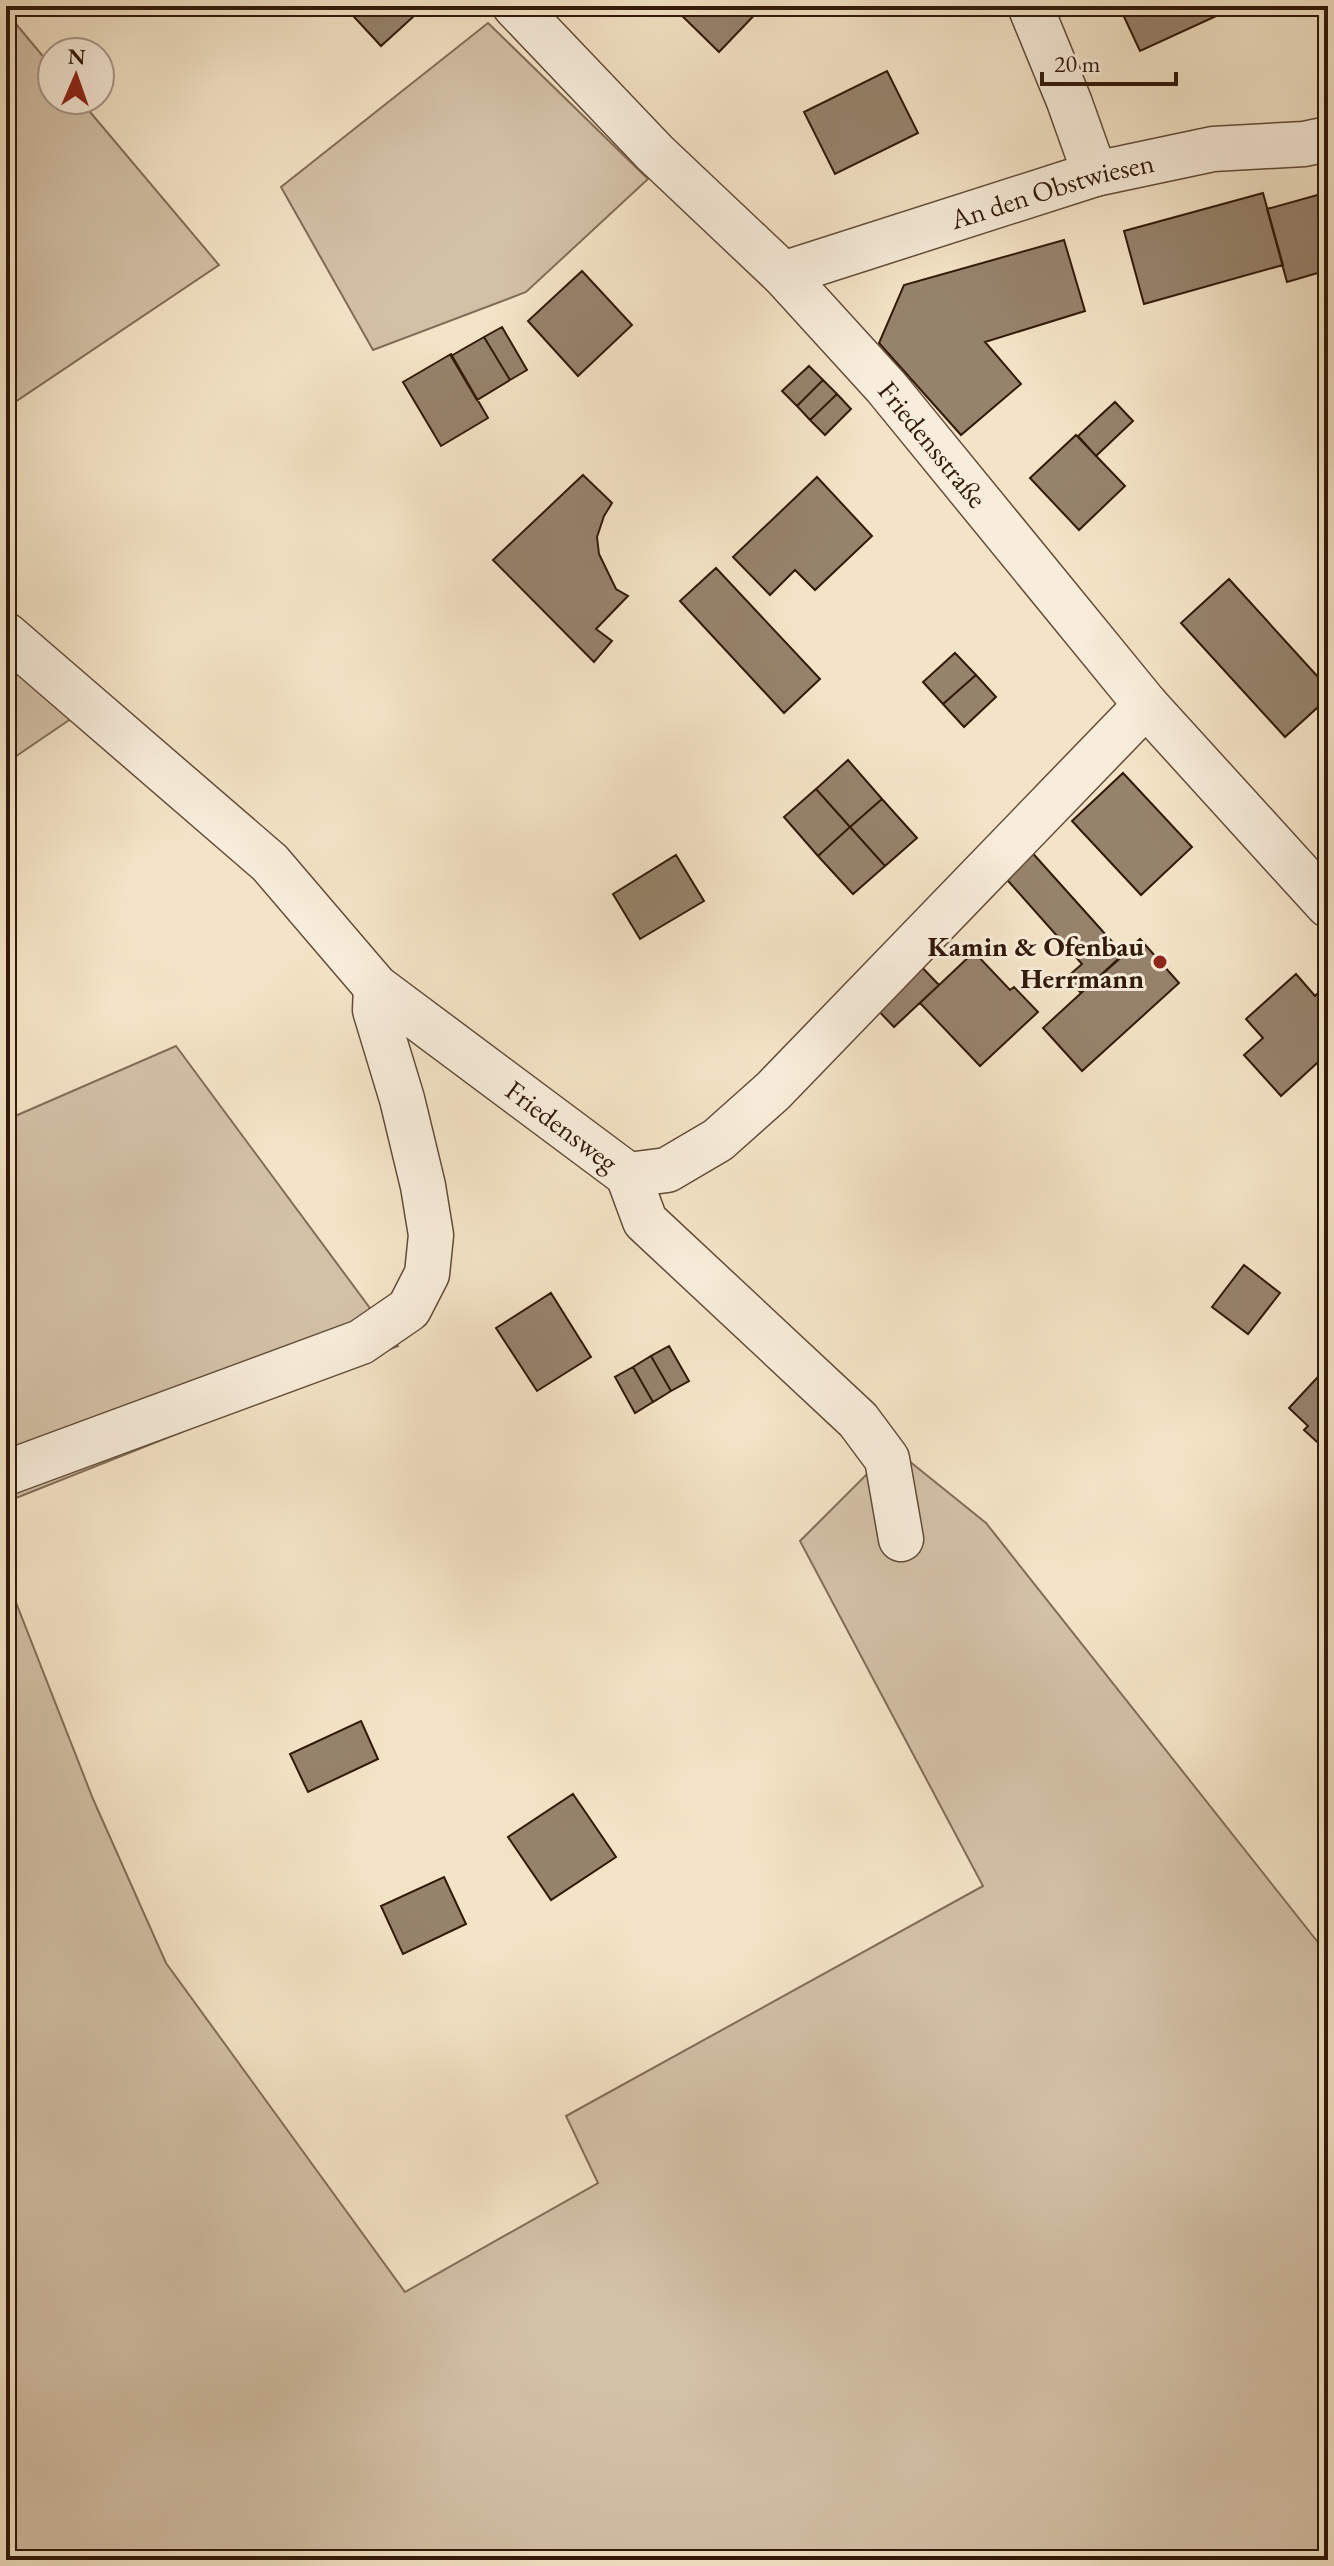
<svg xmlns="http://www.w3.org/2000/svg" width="1334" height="2566" viewBox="0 0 1334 2566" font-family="'EB Garamond',serif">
  <rect width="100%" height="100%" fill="#f4e4c7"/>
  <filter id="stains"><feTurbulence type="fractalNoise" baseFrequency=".0025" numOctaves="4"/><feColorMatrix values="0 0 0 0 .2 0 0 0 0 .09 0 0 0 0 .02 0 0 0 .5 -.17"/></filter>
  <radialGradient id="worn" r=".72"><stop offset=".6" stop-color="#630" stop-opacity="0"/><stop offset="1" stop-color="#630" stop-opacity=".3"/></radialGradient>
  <!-- green -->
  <path fill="#d3c1a7" stroke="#826d58" stroke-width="2" d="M 6,12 L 52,67 L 52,100 L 80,100 L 219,265 L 6,408 Z
    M 488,23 L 648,179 L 526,292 L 373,350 L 281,187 Z
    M 6,646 L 81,712 L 6,763 Z
    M 176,1046 L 398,1346 L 6,1502 L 6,1120 Z
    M 893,1448 L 986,1523 L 1328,1955 L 1328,2560 L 6,2560 L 6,1577 L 93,1799 L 166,1963 L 405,2292 L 598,2183 L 566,2116 L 983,1886 L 800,1541 Z"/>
  <!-- building -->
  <path fill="#96836c" stroke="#311909" stroke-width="2" d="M 344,6 L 425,6 L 381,46 Z
    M 672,6 L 763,6 L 719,52 Z
    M 1119,6 L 1238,6 L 1140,51 Z
    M 887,71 L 918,133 L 835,174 L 804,112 Z
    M 1328,192 L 1328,270 L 1287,282 L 1267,209 Z
    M 1263,193 L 1283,265 L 1144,304 L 1124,231 Z
    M 1064,240 L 1085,311 L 985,342 L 1021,384 L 961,435 L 879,343 L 904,285 Z
    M 582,271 L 632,325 L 578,376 L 528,321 Z
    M 502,327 L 527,370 L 510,380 L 484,337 Z
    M 484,337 L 510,380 L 477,400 L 451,356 Z
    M 451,354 L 488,418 L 441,446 L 403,382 Z
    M 809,366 L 823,380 L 797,406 L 782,391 Z
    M 823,380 L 837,394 L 810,420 L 797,406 Z
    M 837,394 L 851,409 L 825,435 L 810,420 Z
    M 1115,402 L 1133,421 L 1096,456 L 1078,436 Z
    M 1076,435 L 1125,486 L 1079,530 L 1030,478 Z
    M 583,475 L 612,503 L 604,516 L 597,537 L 599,554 L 616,589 L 628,596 L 596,629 L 612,641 L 594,662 L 493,560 Z
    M 817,477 L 872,536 L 815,590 L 795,570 L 770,595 L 733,557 Z
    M 716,568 L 820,679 L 784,713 L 680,601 Z
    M 1229,579 L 1328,688 L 1328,698 L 1285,737 L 1181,623 Z
    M 955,653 L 976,675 L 943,704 L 923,682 Z
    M 976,675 L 996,697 L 964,727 L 943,704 Z
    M 848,760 L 882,799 L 850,827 L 816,789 Z
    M 1123,773 L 1192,847 L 1141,895 L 1072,821 Z
    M 816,789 L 850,827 L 818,856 L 784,817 Z
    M 882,799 L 917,838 L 885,866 L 850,827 Z
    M 850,827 L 885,866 L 853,894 L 818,856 Z
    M 1028,848 L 1124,955 L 1081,993 L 1066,978 L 1082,964 L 1001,873 Z
    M 676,855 L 704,901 L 640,939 L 613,894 Z
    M 1140,939 L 1179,983 L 1082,1071 L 1043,1028 Z
    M 974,952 L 1010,990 L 1014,987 L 1038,1012 L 980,1066 L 920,1003 Z
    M 914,959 L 939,985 L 894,1027 L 869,1001 Z
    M 1296,974 L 1315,996 L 1325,986 L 1328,990 L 1328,1053 L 1281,1096 L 1244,1055 L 1263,1038 L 1246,1019 Z
    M 1244,1265 L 1280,1293 L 1248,1334 L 1212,1307 Z
    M 551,1293 L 591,1357 L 537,1391 L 496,1328 Z
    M 669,1346 L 689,1381 L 671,1391 L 651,1356 Z
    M 651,1356 L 671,1391 L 653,1402 L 633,1367 Z
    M 1328,1366 L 1328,1452 L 1304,1430 L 1308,1426 L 1289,1408 Z
    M 633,1367 L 653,1402 L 635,1413 L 615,1377 Z
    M 361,1721 L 378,1759 L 308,1792 L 290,1754 Z
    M 573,1794 L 616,1857 L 551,1900 L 508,1837 Z
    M 444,1877 L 466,1924 L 403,1954 L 381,1906 Z"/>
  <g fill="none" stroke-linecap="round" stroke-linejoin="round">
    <!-- minor casing -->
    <g stroke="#624c38" stroke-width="47">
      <g id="minor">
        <path id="s1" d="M 515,6 L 655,153 L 783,274 L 886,387 L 1146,705 L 1328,905"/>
        <path d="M 1030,6 L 1069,101 L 1095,174"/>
        <path id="s2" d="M 783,274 L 1095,174 L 1213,149 L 1304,144 L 1328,139"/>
        <path id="s3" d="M 6,635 L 270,863 L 376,987 L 628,1175 L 667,1170 L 718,1140 L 773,1091 L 1146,705"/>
        <path d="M 628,1175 L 645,1221 L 858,1420 L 887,1459 L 901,1539"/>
        <path d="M 6,1473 L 361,1342 L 409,1309 L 427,1274 L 431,1235 L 423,1186 L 402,1099 L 375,1010 L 376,987"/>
      </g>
    </g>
    <!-- minor -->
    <use href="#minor" stroke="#f8eddb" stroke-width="44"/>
  </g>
  <!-- markers -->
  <circle fill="#8f2418" stroke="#f8eddb" stroke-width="3" cx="1160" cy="962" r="8"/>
  <g text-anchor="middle" stroke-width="6" stroke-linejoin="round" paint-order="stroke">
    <!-- street labels -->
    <g font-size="28" fill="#311909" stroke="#f8eddb">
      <text dy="10" stroke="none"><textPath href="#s2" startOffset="282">An den Obstwiesen</textPath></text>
      <text dy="10" stroke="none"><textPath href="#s1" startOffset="606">Friedensstraße</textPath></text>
      <text dy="10" stroke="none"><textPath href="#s3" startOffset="744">Friedensweg</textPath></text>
    </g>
    <!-- poi labels -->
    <g font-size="28" font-weight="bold" fill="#311909" stroke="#f8eddb" text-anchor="end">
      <text x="1144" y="956">Kamin &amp; Ofenbau<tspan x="1144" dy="32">Herrmann</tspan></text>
    </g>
  </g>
  <!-- margin -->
  <rect width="1334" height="2566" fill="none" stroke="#f4e4c7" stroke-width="32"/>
  <rect x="8" y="8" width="1318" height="2550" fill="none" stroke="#311909" stroke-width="4"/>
  <rect x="16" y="16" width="1302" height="2534" fill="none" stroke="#311909" stroke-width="2"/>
  <!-- north arrow -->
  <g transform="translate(76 76) rotate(2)"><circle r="38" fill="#f8eddb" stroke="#a89887" stroke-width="2"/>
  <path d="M0-6L14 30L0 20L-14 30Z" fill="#8f2418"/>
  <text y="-12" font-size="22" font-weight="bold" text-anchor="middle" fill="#311909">N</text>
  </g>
  <!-- scale -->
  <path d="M1042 72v12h134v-12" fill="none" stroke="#311909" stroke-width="4"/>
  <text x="1054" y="72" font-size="24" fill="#311909" stroke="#f8eddb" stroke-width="6" paint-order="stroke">20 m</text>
  <rect width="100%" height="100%" filter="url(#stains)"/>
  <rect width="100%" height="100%" fill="url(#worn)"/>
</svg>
